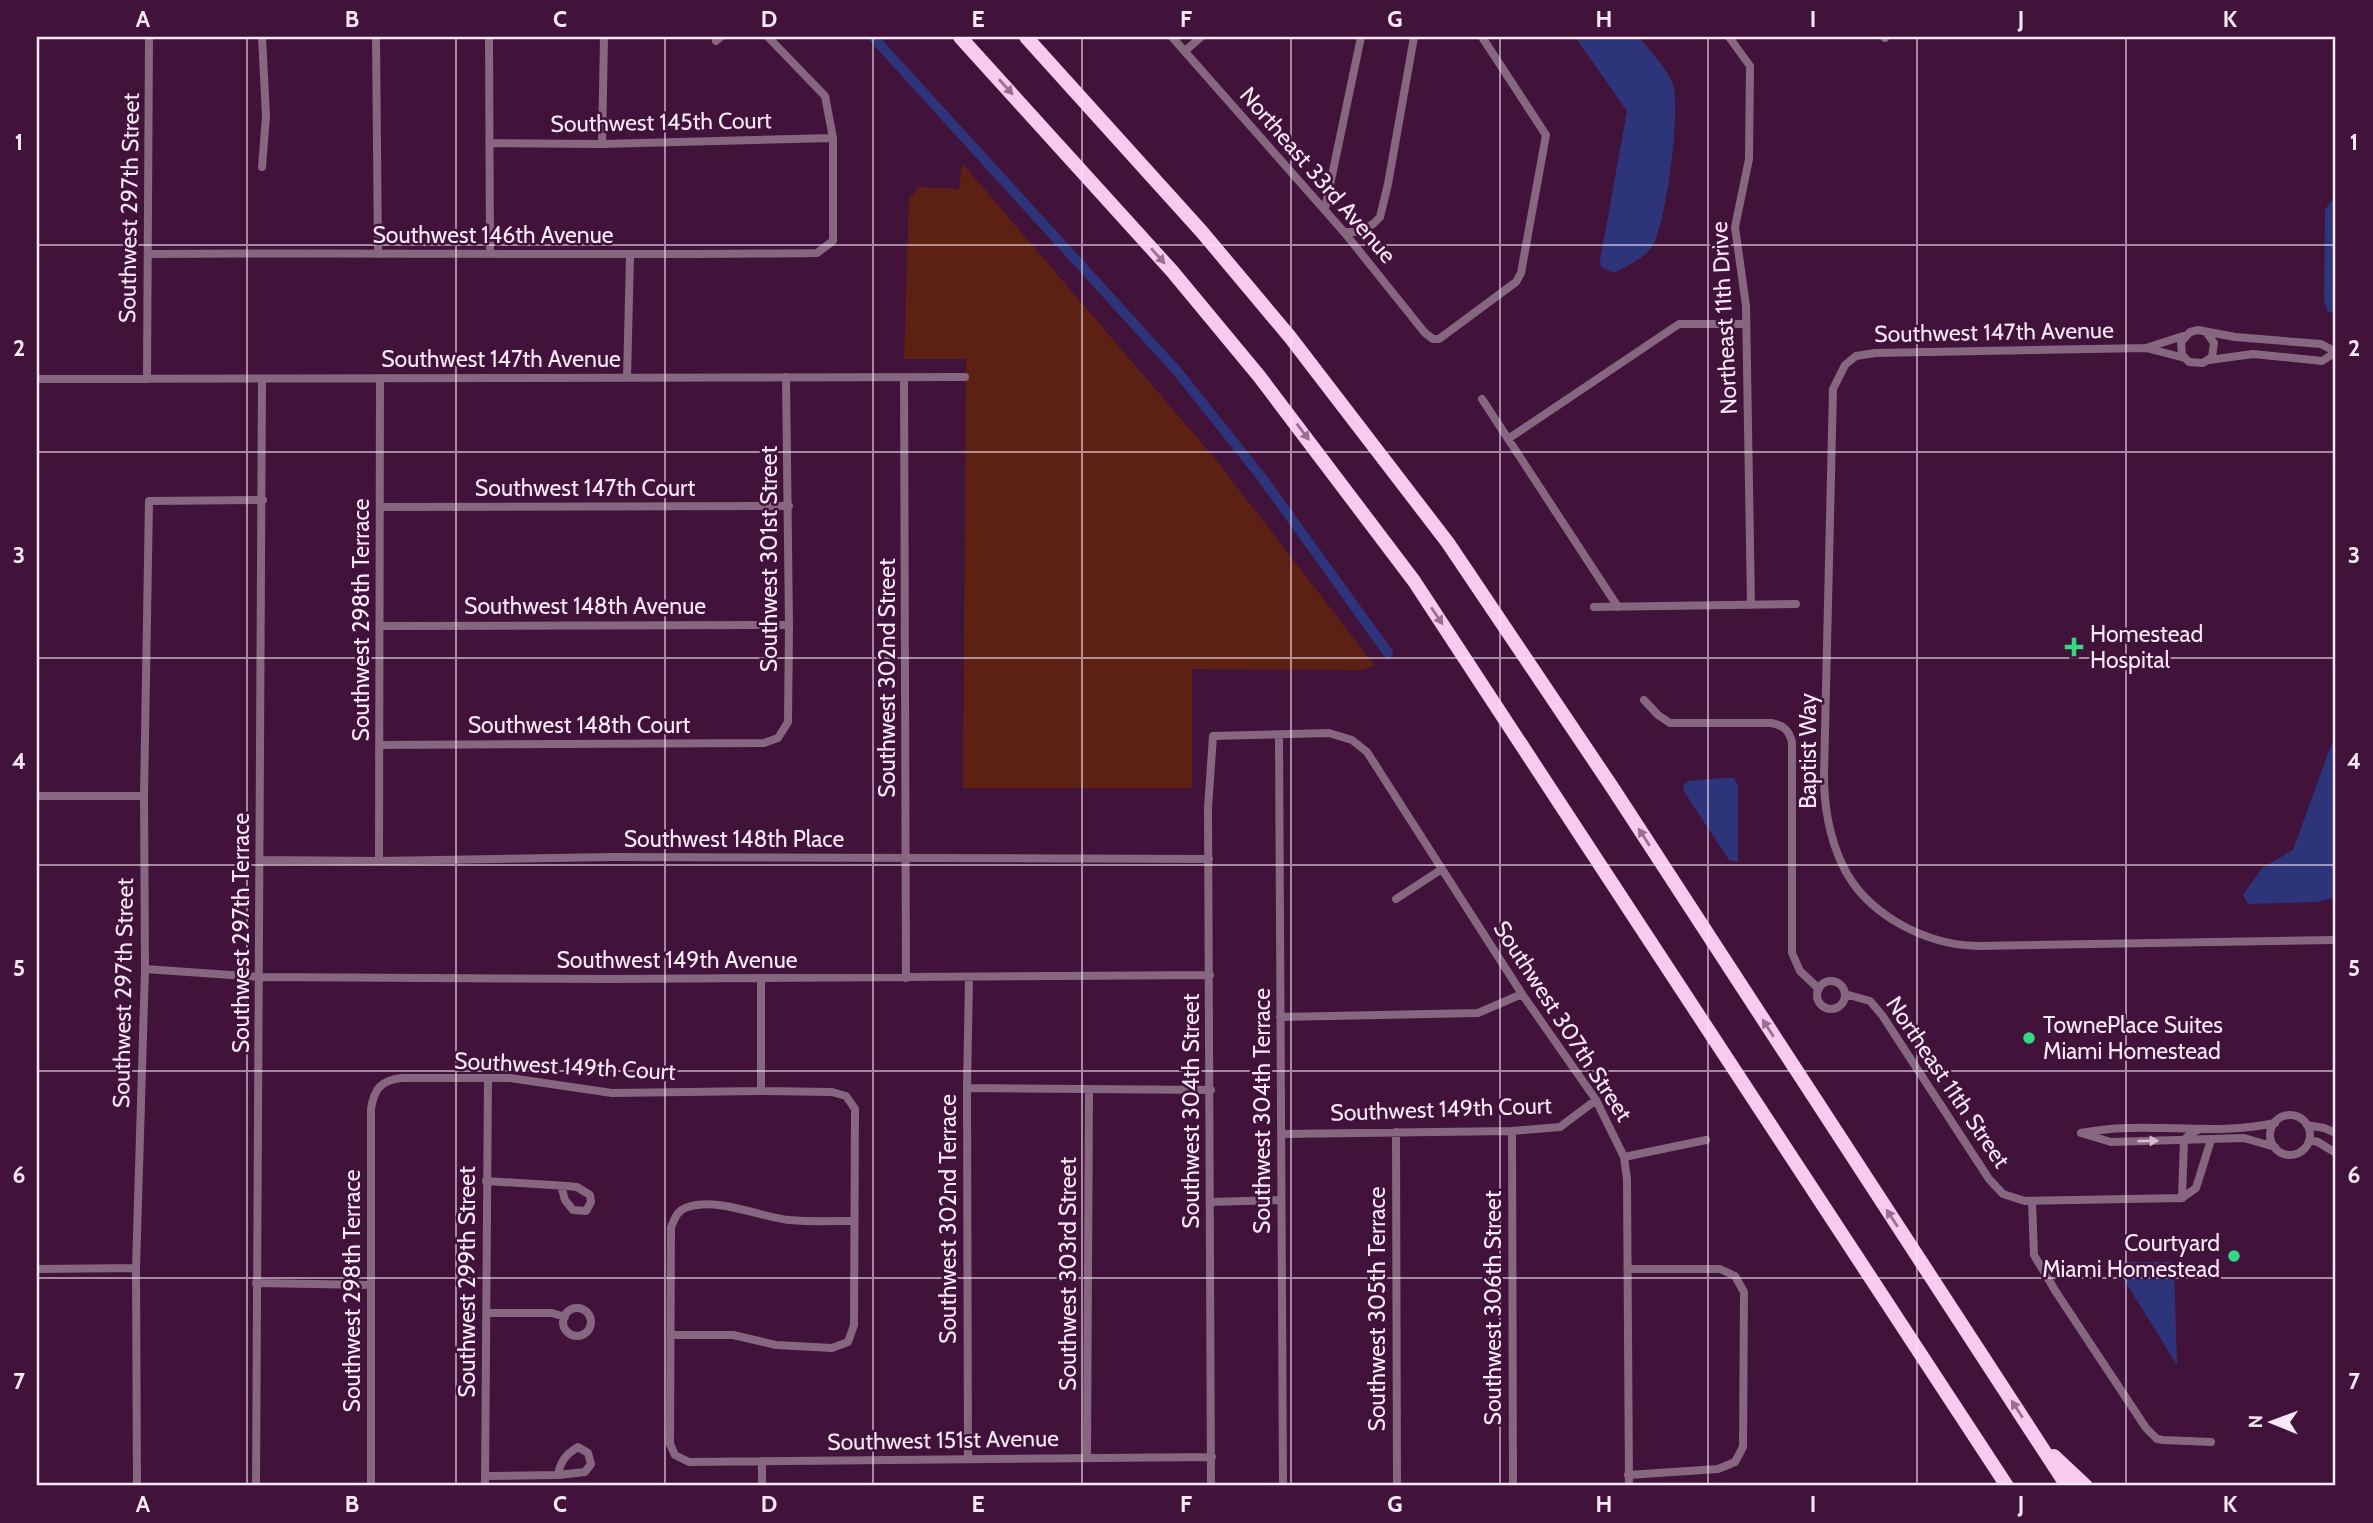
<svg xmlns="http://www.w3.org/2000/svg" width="2373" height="1523" viewBox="0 0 2373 1523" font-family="Cabin,sans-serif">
  <rect width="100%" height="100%" fill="#41123a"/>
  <!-- green -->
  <path fill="#5d2113" d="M 962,163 L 1217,461 L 1375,666 L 1361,670 L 1192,669 L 1192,788 L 963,788 L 966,359 L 904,359 L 909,197 L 914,194 L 918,187 L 959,189 Z"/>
  <!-- water -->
  <path fill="#2d347a" d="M 1575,37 L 1639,37 C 1650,51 1668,69 1673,85 C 1681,109 1666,224 1653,245 C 1646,257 1626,267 1614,273 L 1601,267 L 1600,261 L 1627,111 Z
    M 2336,200 L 2336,314 L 2327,311 L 2324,301 L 2325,210 L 2331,201 Z
    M 2336,738 L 2336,897 L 2318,902 L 2248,904 L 2243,895 L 2262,868 L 2293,850 L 2330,748 Z
    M 1721,778 L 1734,778 L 1738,785 L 1738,862 L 1729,860 L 1683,790 L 1684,784 L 1689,781 Z
    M 2115,1262 L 2174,1262 L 2177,1365 L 2115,1265 Z"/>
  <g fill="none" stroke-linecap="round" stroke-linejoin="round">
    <!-- canal -->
    <path stroke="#2d347a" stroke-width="10" d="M 873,37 L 1177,371 L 1263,479 L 1388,653"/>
    <!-- street -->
    <path stroke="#86677f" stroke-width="8" d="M 376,37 L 378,254
      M 489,37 L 490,253
      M 1172,37 L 1344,232 L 1425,333 L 1433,339 L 1439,339 L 1516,282 L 1521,273 L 1546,135 L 1482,37
      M 1729,37 L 1750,66 L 1749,159 L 1735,227 L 1746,306 L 1751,605
      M 1885,37 L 1885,38
      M 716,41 L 721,37
      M 1185,51 L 1201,37
      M 490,143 L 602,144 L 833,138
      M 602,144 L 604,37
      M 262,167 L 266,116 L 262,37
      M 1325,209 L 1361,37
      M 1344,232 L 1359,232 L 1373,224 L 1380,217 L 1388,184 L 1414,37
      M 148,254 C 371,252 594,256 817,253 L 833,241 L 833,138 L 825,96 L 768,37
      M 2207,333 L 2214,343 L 2212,357 L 2203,363 L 2189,362 L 2182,355 L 2181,342 L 2190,332 L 2198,330 L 2235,337 L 2321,344 L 2336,352
      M 2146,348 L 2183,336
      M 2185,358 L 2146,348 L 1875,353 L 1856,356 L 1845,365 L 1833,389 L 1824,775 C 1824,806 1829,836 1842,864 C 1865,914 1925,945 1978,946 L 2336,940
      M 2209,360 L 2253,354 L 2322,361 L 2336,352
      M 904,377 L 906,978
      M 627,378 L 630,256
      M 37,379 L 965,377
      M 147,379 L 149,37
      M 1482,399 L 1618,607
      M 1508,439 L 1679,324 L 1746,324
      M 381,507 L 789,506
      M 1594,607 L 1796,604
      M 380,626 L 789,625
      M 1644,700 L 1658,715 L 1670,723 L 1771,723 C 1783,725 1789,730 1792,742 L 1792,953 L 1800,971 L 1819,989
      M 1279,735 L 1283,1486
      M 379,745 L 764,743 L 778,738 L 788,722 L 789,625 L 786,377
      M 37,796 L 144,796
      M 260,860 L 379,861 L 613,857 L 1209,859
      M 379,861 L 380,379
      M 1396,899 L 1442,869
      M 145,969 L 261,977 L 610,979 L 1210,975
      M1817 995a14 14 0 1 1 28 0a14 14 0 1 1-28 0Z
      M 1845,994 L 1870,1001 L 1882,1015 L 1989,1179 L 2003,1194 L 2025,1201 L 2182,1198
      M 1280,1017 L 1478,1013 L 1522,994
      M 967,1088 L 1211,1090
      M 761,1091 L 761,979
      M2270 1135a20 20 0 1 1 40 0a20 20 0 1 1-40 0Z
      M 2307,1125 L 2324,1128 L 2336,1133
      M 1512,1131 L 1513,1486
      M 1396,1132 L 1397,1486
      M 2081,1133 L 2111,1142 L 2244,1138 L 2275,1147
      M 2081,1133 C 2145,1120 2212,1137 2275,1123
      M 1281,1134 L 1512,1131 L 1560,1127 L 1596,1100
      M 2309,1140 L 2318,1142 L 2336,1153
      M 1624,1157 L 1706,1140
      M 486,1181 L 567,1186 L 577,1187 L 590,1195 L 591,1202 L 586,1211 L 573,1210 L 565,1200 L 561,1186
      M 2182,1198 L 2184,1140 L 2190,1134 L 2200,1129
      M 2182,1198 L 2196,1188 L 2211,1140
      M 1210,1202 L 1281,1200
      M 2032,1202 L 2034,1255 L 2056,1292 L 2146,1428 L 2157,1439 L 2163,1440 L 2211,1442
      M 854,1221 C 833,1221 811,1222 789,1220 C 760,1217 717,1197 688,1207 C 677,1210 675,1218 671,1227 L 670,1444 L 675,1455 L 689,1462 L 1212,1457
      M 37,1269 L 136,1268
      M 1628,1269 L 1720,1269 L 1735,1276 L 1744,1292 L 1743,1447 L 1735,1462 L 1718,1469 L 1628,1475
      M 256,1283 L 371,1285
      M563 1322a14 14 0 1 1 28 0a14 14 0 1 1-28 0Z
      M 487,1313 L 552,1313 L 565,1317
      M 1087,1458 L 1089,1091
      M 968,1459 L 967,1088 L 969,978
      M 485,1476 L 558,1475 L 585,1472 L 591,1464 L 588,1453 L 578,1447 C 566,1454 560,1462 558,1475
      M 137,1486 L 136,1268 L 145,969 L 144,796 L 149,501 L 263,500
      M 256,1486 L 262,379
      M 371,1486 L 371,1109 C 374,1089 381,1080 402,1078 L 510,1078 L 612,1093 L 761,1091 L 832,1092 L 846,1096 L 855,1109 L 854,1325 L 848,1342 L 832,1348 L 776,1345 L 733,1335 L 671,1335
      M 485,1486 L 488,1078
      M 762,1486 L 762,1461
      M 1211,1486 L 1208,808 L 1213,736 L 1329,733 L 1352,740 L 1367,752 L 1522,994 L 1596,1100 L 1624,1157 L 1627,1179 L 1629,1486"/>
    <!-- highway -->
    <path stroke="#f9caee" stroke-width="14" d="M 960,37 L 1172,271 L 1259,376 L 1414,581 L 2007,1486
      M 1026,37 L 1202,232 L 1290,337 L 1448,543 L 1612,787 L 2067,1486
      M 2054,1456 L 2086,1486"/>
  </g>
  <!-- one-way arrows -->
  <defs><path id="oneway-solid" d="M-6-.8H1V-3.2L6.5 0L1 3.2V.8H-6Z" transform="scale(1.75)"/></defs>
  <g fill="#9d6e94">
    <use href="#oneway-solid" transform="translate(1006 87) rotate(48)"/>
    <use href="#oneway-solid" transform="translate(1158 256) rotate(48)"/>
    <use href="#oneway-solid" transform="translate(1303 432) rotate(53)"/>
    <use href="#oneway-solid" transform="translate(1437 616) rotate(56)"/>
    <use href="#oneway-solid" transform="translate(1644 837) rotate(-123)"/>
    <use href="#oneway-solid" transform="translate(1768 1028) rotate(-123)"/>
    <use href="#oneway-solid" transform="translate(1892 1218) rotate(-123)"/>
    <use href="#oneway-solid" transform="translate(2017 1409) rotate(-123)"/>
  </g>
  <use fill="#d2bccd" href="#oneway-solid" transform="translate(2148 1141) rotate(-1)"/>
  <!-- grid -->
  <path fill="none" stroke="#fbe9f7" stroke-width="2" stroke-opacity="0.55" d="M 247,37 L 247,1486M 456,37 L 456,1486M 665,37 L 665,1486M 873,37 L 873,1486M 1082,37 L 1082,1486M 1291,37 L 1291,1486M 1500,37 L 1500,1486M 1708,37 L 1708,1486M 1917,37 L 1917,1486M 2126,37 L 2126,1486M 37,245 L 2336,245M 37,452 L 2336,452M 37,658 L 2336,658M 37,865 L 2336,865M 37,1071 L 2336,1071M 37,1278 L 2336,1278"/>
  <!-- markers -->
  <g fill="#34d881" stroke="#41123a" stroke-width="2.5">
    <path d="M2070.5 636.5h7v7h7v7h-7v7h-7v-7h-7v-7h7z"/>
    <circle cx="2029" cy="1038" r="7"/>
    <circle cx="2234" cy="1256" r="7"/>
  </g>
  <g text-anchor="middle" stroke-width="5" stroke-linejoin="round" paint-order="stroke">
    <!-- street labels -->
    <g font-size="23" fill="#fbe9f7" stroke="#41123a">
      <text transform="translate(661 122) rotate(-1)" y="8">Southwest 145th Court</text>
      <text transform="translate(1318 175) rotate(49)" y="8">Northeast 33rd Avenue</text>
      <text transform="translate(129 208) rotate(-89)" y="8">Southwest 297th Street</text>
      <text x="493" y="243">Southwest 146th Avenue</text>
      <text transform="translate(1724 318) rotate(-93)" y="8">Northeast 11th Drive</text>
      <text transform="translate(1994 332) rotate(-1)" y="8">Southwest 147th Avenue</text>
      <text x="501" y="367">Southwest 147th Avenue</text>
      <text x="585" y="496">Southwest 147th Court</text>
      <text transform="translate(769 559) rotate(-90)" y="8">Southwest 301st Street</text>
      <text x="585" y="614">Southwest 148th Avenue</text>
      <text transform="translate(361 620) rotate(-90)" y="8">Southwest 298th Terrace</text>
      <text transform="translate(887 678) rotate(-90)" y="8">Southwest 302nd Street</text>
      <text x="579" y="733">Southwest 148th Court</text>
      <text transform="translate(1808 751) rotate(-90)" y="8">Baptist Way</text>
      <text x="734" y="847">Southwest 148th Place</text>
      <text transform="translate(241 933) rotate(-90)" y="8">Southwest 297th Terrace</text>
      <text x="677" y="968">Southwest 149th Avenue</text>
      <text transform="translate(123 993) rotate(-89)" y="8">Southwest 297th Street</text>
      <text transform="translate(1563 1021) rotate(57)" y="8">Southwest 307th Street</text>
      <text transform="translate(565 1066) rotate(3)" y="8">Southwest 149th Court</text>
      <text transform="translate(1948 1082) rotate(56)" y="8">Northeast 11th Street</text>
      <text transform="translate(1441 1109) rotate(-2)" y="8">Southwest 149th Court</text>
      <text transform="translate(1191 1111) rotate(-90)" y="8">Southwest 304th Street</text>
      <text transform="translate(1262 1111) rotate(-90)" y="8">Southwest 304th Terrace</text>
      <text transform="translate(948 1219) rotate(-90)" y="8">Southwest 302nd Terrace</text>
      <text transform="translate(1068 1274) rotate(-90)" y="8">Southwest 303rd Street</text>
      <text transform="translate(467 1282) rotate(-90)" y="8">Southwest 299th Street</text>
      <text transform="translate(352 1291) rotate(-90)" y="8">Southwest 298th Terrace</text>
      <text transform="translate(1493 1308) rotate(-90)" y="8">Southwest 306th Street</text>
      <text transform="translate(1377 1309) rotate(-90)" y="8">Southwest 305th Terrace</text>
      <text transform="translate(943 1440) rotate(-1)" y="8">Southwest 151st Avenue</text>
    </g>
    <!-- poi labels -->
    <g font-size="23" fill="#fbe9f7" stroke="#41123a" text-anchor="start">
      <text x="2090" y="642">Homestead<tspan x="2090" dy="26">Hospital</tspan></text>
      <text x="2043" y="1033">TownePlace Suites<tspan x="2043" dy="26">Miami Homestead</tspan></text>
      <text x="2220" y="1251" text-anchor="end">Courtyard<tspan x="2220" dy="26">Miami Homestead</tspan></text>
    </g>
  </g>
  <!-- border -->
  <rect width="2373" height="1523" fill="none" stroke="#41123a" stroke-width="77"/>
  <!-- north arrow -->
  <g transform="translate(2272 1422) rotate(271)" stroke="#41123a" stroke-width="5" paint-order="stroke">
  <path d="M0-5L12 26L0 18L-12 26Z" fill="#fbe9f7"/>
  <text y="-10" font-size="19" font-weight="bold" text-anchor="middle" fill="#fbe9f7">N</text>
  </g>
  <rect x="38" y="38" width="2296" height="1446" fill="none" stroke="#fbe9f7" stroke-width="2.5"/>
  <g font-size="23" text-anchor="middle" font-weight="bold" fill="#fbe9f7">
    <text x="143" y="27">A</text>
    <text x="352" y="27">B</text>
    <text x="560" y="27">C</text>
    <text x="769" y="27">D</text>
    <text x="978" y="27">E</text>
    <text x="1186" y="27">F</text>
    <text x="1395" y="27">G</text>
    <text x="1604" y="27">H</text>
    <text x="1813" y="27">I</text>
    <text x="2021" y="27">J</text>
    <text x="2230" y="27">K</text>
    <text x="19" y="150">1</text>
    <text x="2354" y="150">1</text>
    <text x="19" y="356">2</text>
    <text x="2354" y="356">2</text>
    <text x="19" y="563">3</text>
    <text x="2354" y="563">3</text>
    <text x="19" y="769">4</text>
    <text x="2354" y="769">4</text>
    <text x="19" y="976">5</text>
    <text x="2354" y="976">5</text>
    <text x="19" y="1183">6</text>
    <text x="2354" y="1183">6</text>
    <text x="19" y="1389">7</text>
    <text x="2354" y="1389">7</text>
    <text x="143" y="1512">A</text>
    <text x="352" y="1512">B</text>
    <text x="560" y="1512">C</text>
    <text x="769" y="1512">D</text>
    <text x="978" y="1512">E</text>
    <text x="1186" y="1512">F</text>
    <text x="1395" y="1512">G</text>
    <text x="1604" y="1512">H</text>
    <text x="1813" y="1512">I</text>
    <text x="2021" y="1512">J</text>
    <text x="2230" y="1512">K</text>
  </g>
</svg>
